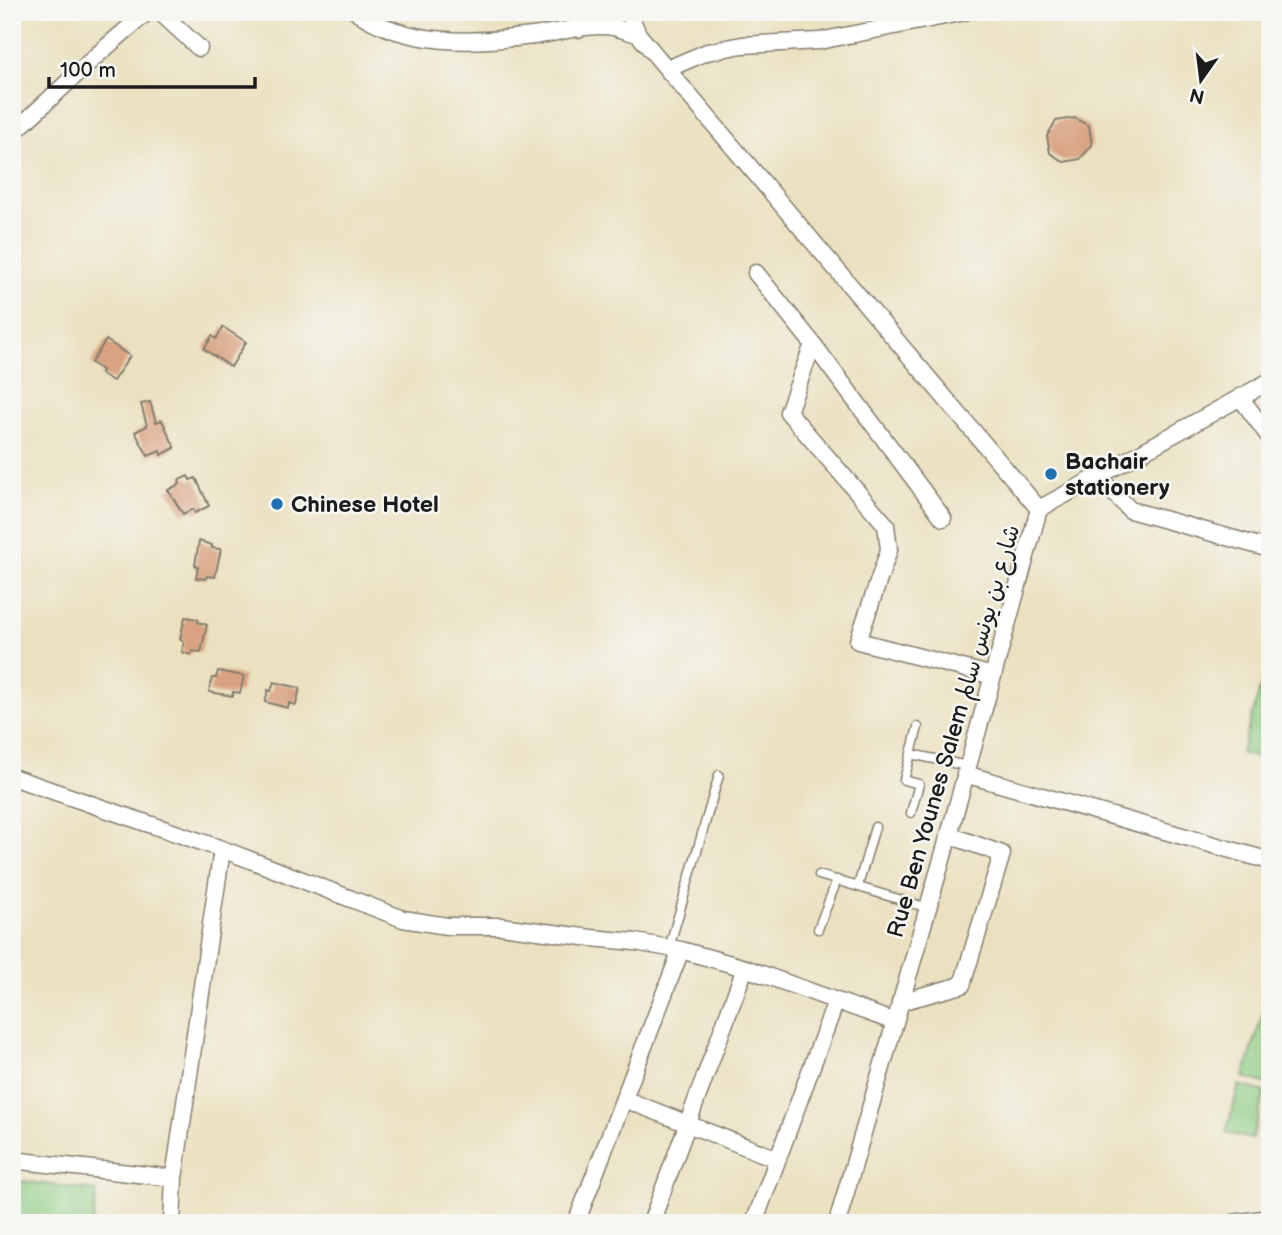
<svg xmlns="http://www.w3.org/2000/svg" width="1282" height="1235" viewBox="0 0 1282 1235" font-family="'Balsamiq Sans','Playpen Sans Arabic',sans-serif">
  <rect width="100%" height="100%" fill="#f6f6f2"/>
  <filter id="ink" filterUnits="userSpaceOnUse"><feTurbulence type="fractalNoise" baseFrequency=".0143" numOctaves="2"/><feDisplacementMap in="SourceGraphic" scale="14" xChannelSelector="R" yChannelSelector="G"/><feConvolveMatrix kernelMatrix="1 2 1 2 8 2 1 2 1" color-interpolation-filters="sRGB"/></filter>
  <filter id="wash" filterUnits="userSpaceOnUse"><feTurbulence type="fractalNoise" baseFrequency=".00686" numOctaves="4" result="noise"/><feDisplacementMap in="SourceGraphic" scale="28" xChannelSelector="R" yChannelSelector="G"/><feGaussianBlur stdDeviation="1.57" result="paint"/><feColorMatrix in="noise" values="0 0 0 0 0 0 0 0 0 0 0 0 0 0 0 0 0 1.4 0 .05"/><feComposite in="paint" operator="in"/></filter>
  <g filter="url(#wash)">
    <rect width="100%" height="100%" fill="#ebe1c0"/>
    <!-- green -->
    <path fill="#8cca80" stroke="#54734e" stroke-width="2" d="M 1270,656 L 1270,761 L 1241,753 Z
      M 1270,989 L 1270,1085 L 1244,1077 Z
      M 1239,1085 L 1265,1092 L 1252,1139 L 1226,1133 Z
      M 14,1180 L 97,1191 L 93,1223 L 27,1223 L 12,1221 L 12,1196 Z"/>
    <g id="blocks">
      <!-- building -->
      <path fill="#d9a382" d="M 1075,118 L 1089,126 L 1092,145 L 1080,159 L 1064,162 L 1050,153 L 1047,136 L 1056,121 Z
        M 223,327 L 246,342 L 231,367 L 204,349 L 212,336 L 216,339 Z
        M 106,340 L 130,356 L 113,381 L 101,374 L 102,370 L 91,363 Z
        M 150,402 L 156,422 L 162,420 L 175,448 L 161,455 L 160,451 L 148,456 L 135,432 L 147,426 L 141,404 Z
        M 188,476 L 190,480 L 196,478 L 209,506 L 195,513 L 193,509 L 183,514 L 168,490 L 180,484 L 179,480 Z
        M 199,541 L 212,545 L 212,548 L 221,549 L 215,577 L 207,576 L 206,579 L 196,578 L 198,567 L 195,565 Z
        M 185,617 L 198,619 L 198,622 L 207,625 L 201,652 L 192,651 L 191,655 L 182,652 L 184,641 L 180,639 Z
        M 218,671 L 244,676 L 240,693 L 233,692 L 233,696 L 209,692 L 212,678 L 216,678 Z
        M 274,682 L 300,688 L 296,705 L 289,703 L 288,708 L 265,702 L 268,690 L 271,691 Z"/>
    </g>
  </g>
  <g filter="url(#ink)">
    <use href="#blocks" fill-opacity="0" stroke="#847e6e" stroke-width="2"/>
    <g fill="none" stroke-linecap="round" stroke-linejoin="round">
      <!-- service casing -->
      <g stroke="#847e6e" stroke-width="11">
        <path id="service" d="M 911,754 L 967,766
          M 911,813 L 919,784 L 904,780 L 918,727
          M 819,875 L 928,908
          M 858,886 L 875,827
          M 818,929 L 837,880
          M 669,948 L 719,775"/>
      </g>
      <!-- minor casing -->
      <g stroke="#847e6e" stroke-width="19">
        <path id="minor" d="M 160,12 L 199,48
          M 357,12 C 408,47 475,43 533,36 C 556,33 590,23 613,27 C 621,29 630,32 638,34
          M 629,12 L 638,34 L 667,69 L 1039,509
          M 579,29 L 598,12
          M 667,69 L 707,52 L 742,45 L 819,41 L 965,12
          M 12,134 L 96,56 L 147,12
          M 756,273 L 813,344 L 943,518
          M 813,344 L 788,412 L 886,525 L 889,550 L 858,641 L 993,676
          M 1240,397 L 1268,435 L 1270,436
          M 1098,476 L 1130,510 L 1270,549
          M 1039,509 L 1270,381
          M 965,774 L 1270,861
          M 12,777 L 222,849 L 403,919 L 447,926 L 501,926 L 591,938 L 635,942 L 681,950 L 745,968 L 895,1022
          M 900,1002 L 962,985 L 1002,854 L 949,835
          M 624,1099 L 777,1159
          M 12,1160 L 174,1178
          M 172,1223 L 174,1178 L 222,849
          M 576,1223 L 681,950
          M 651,1223 L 745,968
          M 754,1223 L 836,1001
          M 837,1223 L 949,835 L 1039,509
          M 1233,1223 L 1270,1218"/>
      </g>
      <!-- service -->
      <use href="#service" stroke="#fff" stroke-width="8"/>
      <!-- minor -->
      <use href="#minor" stroke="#fff" stroke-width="16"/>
    </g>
  </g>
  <!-- markers -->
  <g fill="#1f6fb2" stroke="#f6f6f2" stroke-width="2.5">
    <circle cx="1051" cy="474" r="7"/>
    <circle cx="277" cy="504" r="7"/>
  </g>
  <g text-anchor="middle" stroke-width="5" stroke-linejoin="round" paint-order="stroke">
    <!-- poi labels -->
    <g font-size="23" font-weight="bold" fill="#1c1c1c" stroke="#f6f6f2" text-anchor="start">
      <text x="1065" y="469">Bachair<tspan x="1065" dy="26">stationery</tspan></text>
      <text x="291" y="512">Chinese Hotel</text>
    </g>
    <!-- street labels -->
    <g font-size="23" fill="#1c1c1c" stroke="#f6f6f2">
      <text transform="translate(953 731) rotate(-74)" y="8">Rue Ben Younes Salem شارع بن يونس سالم</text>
    </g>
  </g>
  <!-- margin -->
  <rect width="1282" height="1235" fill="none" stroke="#f6f6f2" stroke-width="42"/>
  <!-- north arrow -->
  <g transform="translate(1201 80) rotate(194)" stroke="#f6f6f2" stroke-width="5" paint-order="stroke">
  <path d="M0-5L12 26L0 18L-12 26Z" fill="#1c1c1c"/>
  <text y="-10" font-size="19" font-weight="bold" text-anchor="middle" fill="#1c1c1c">N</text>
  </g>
  <!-- scale -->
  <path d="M49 77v10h206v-10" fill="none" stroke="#1c1c1c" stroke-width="3.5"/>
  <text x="60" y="77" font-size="21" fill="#1c1c1c" stroke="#f6f6f2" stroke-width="5" paint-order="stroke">100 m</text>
</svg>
